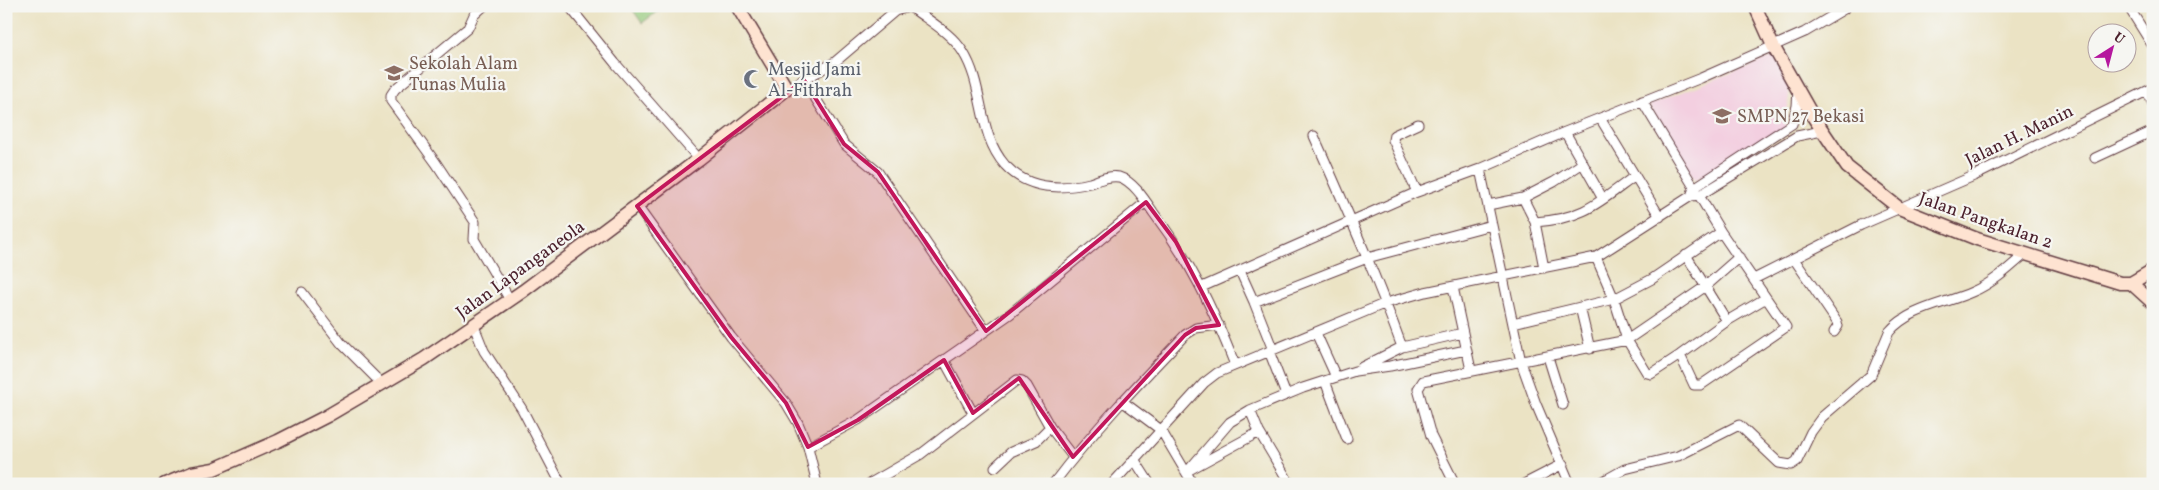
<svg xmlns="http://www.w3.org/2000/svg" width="2159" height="490" viewBox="0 0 2159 490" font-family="Vollkorn,serif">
  <rect width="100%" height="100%" fill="#f6f6f2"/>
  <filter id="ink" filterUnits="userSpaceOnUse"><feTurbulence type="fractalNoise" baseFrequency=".02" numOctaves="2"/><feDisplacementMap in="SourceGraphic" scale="10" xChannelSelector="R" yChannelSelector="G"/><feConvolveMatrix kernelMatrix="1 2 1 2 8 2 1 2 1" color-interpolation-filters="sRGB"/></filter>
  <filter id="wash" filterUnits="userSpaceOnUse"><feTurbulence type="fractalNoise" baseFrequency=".0096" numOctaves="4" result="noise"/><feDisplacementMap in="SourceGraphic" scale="20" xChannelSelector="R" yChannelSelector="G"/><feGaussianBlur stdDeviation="1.12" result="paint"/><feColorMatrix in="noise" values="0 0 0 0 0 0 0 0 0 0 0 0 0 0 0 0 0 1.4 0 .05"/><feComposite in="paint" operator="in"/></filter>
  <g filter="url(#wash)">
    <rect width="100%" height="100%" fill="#ebe3c4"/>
    <!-- built -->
    <path fill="#f3cfe0" d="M 1775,56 L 1790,83 L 1786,128 L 1695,180 L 1649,105 Z"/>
    <!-- green -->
    <path fill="#94c97a" stroke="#6f7452" d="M 630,6 L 665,6 L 642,23 Z"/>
  </g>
  <g filter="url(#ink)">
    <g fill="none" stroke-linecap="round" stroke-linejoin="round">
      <!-- street casing -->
      <g stroke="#623c42" stroke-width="11">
        <path id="street" d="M 484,6 L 474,15 L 468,28 L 395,89 L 391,95 L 391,101 L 436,163 L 475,222 L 474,239 L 510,300
          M 569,6 L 615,63 L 699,159
          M 2128,6 L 2153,46
          M 804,80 L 844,144 L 878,172 L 986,331
          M 787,89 L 835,62 L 895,11 L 909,7 L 915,10 C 931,22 953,35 963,52 C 985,87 977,133 1005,165 C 1027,189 1060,190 1090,183 C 1099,180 1109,175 1119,177 C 1133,181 1145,200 1153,212 C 1191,262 1212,307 1235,365
          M 1798,90 L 1797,106 L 1792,124 L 1694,188 L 1691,196 L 1700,195 L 1797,136 L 1822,131
          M 2147,91 L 2153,104
          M 1642,101 L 1721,232 L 1786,327 L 1701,385 L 1694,385 L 1680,355
          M 1600,118 L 1660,217
          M 1565,132 L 1603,199
          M 1314,136 C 1345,206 1376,275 1402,347
          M 2095,158 L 2153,131
          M 1480,169 L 1521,362 L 1536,404 L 1570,484
          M 1417,192 L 1393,140 L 1394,135 L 1418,124
          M 1523,198 L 1535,222 L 1544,268
          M 1488,205 L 1523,198 L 1554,182 L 1583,163
          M 637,206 L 731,337 L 786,403 L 798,423 L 808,447 L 817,484
          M 1535,222 C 1583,219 1598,203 1635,176
          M 1686,255 L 1727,321
          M 1596,257 L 1614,299 L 1627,340 L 1647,373 L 1651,374 L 1680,355 L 1727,321 L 1766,298
          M 1794,259 L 1837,322 L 1838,326 L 1834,332
          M 1240,271 L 1254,302 L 1367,258 L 1491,225
          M 1754,279 L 1861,225 L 1976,175 L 2153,88
          M 1202,287 L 1417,192 L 1480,169 L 1565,132 L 1701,78 L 1805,32 L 1844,9
          M 1453,287 L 1471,370
          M 302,292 L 341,343 L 382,384
          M 1254,302 L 1273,350
          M 1580,307 L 1590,349
          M 1513,323 L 1614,299 L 1652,279 L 1721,232
          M 474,326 L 484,351 L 522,409 L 561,484
          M 1316,333 L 1336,377
          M 1269,351 L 1286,395
          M 1548,357 L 1563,405
          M 944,360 L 973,413
          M 1362,367 L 1402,347 L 1463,333
          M 1325,381 L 1347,439
          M 1122,401 L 1161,430 L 1193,484
          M 1250,410 L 1259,432 L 1290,484
          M 808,447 L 858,420 L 1010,314 L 1146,202
          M 1134,459 L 1150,484
          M 995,467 L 1011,452 L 1036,441 L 1050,427
          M 1191,469 L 1259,432
          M 1187,472 L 1230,422 L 1250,410 L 1303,388 L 1355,371 L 1390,366 L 1466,350
          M 869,484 L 921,454 L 1017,380 L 1022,381 L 1027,386 L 1050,427 L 1073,457
          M 1053,484 C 1093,431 1139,383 1185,335 L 1196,328 L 1219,325
          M 1112,484 L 1204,383 L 1217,373 L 1386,303 L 1425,292 L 1596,257 L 1691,196
          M 1455,484 L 1431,436 L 1418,389 L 1423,381 L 1627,340 L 1706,286 L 1739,257
          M 1524,484 L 1563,464
          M 1598,484 L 1625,469 L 1678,456 L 1739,425 L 1779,463 L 1791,465 L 1797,461 L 1811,432 L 1822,417 L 1871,375 L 1889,332 C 1909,308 1945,304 1972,292 C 1993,283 2009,268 2026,253"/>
      </g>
      <!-- secondary casing -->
      <g stroke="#623c42" stroke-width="15">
        <path id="secondary" d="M 1755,6 L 1773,46 L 1812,115 L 1847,167 L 1899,208 L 1977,239 L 2120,283 L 2131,283 L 2153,270
          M 2131,283 L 2153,303
          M 165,484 L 192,473 L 214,469 L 278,441 L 327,416 L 424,359 L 523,291 L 699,159 L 787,89 L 737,6"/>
      </g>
      <!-- street -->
      <use href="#street" stroke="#fff" stroke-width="9"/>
      <!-- secondary -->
      <use href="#secondary" stroke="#fee3d1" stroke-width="12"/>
    </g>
  </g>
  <!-- marked area -->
  <path fill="#c2185b" fill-opacity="0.2" stroke="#c2185b" stroke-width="4" stroke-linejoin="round" d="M 804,80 L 844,144 L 878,172 L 986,331 L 1146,202 L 1176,242 L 1219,325 L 1196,328 L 1185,335 L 1073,457 L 1019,378 L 973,413 L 944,360 L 858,420 L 808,447 L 786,403 L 731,337 L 637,206 Z"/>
  <!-- icons -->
  <defs>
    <g id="school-bare" transform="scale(1.5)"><path d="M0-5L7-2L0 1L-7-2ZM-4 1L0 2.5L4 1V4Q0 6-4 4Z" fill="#8d6e63" stroke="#f6f6f2" stroke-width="2.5" paint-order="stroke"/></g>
    <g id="mosque-bare" transform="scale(1.5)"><path d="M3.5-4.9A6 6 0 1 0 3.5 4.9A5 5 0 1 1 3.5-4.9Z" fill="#6b7280" stroke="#f6f6f2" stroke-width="2.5" paint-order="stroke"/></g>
  </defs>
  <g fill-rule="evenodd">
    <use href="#school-bare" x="394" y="73"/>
    <use href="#mosque-bare" x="753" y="79"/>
    <use href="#school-bare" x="1722" y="116"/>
  </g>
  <g text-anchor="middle" stroke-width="4.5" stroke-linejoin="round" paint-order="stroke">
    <!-- education labels -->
    <g font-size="18" fill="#785e54" stroke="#f6f6f2" text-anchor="start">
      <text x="409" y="69">Sekolah Alam<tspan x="409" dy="21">Tunas Mulia</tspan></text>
      <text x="1737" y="122">SMPN 27 Bekasi</text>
    </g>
    <!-- worship labels -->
    <g font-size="18" fill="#5b616d" stroke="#f6f6f2" text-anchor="start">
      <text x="768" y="75">Mesjid Jami<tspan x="768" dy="21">Al-Fithrah</tspan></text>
    </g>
    <!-- street labels -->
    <g font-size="18" fill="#4a1f2b" stroke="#f6f6f2">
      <text transform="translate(2019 135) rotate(-26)" y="6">Jalan H. Manin</text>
      <text transform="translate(1986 220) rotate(19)" y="6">Jalan Pangkalan 2</text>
      <text transform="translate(520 269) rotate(-36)" y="6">Jalan Lapanganeola</text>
    </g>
  </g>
  <!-- margin -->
  <rect width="2159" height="490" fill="none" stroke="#f6f6f2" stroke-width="25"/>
  <!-- north arrow -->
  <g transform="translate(2112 48) rotate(36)"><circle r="24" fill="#f6f6f2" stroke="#b1a0a2"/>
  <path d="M0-4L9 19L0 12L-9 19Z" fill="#b5179e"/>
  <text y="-8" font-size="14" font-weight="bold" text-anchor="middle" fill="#4a1f2b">U</text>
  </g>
</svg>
